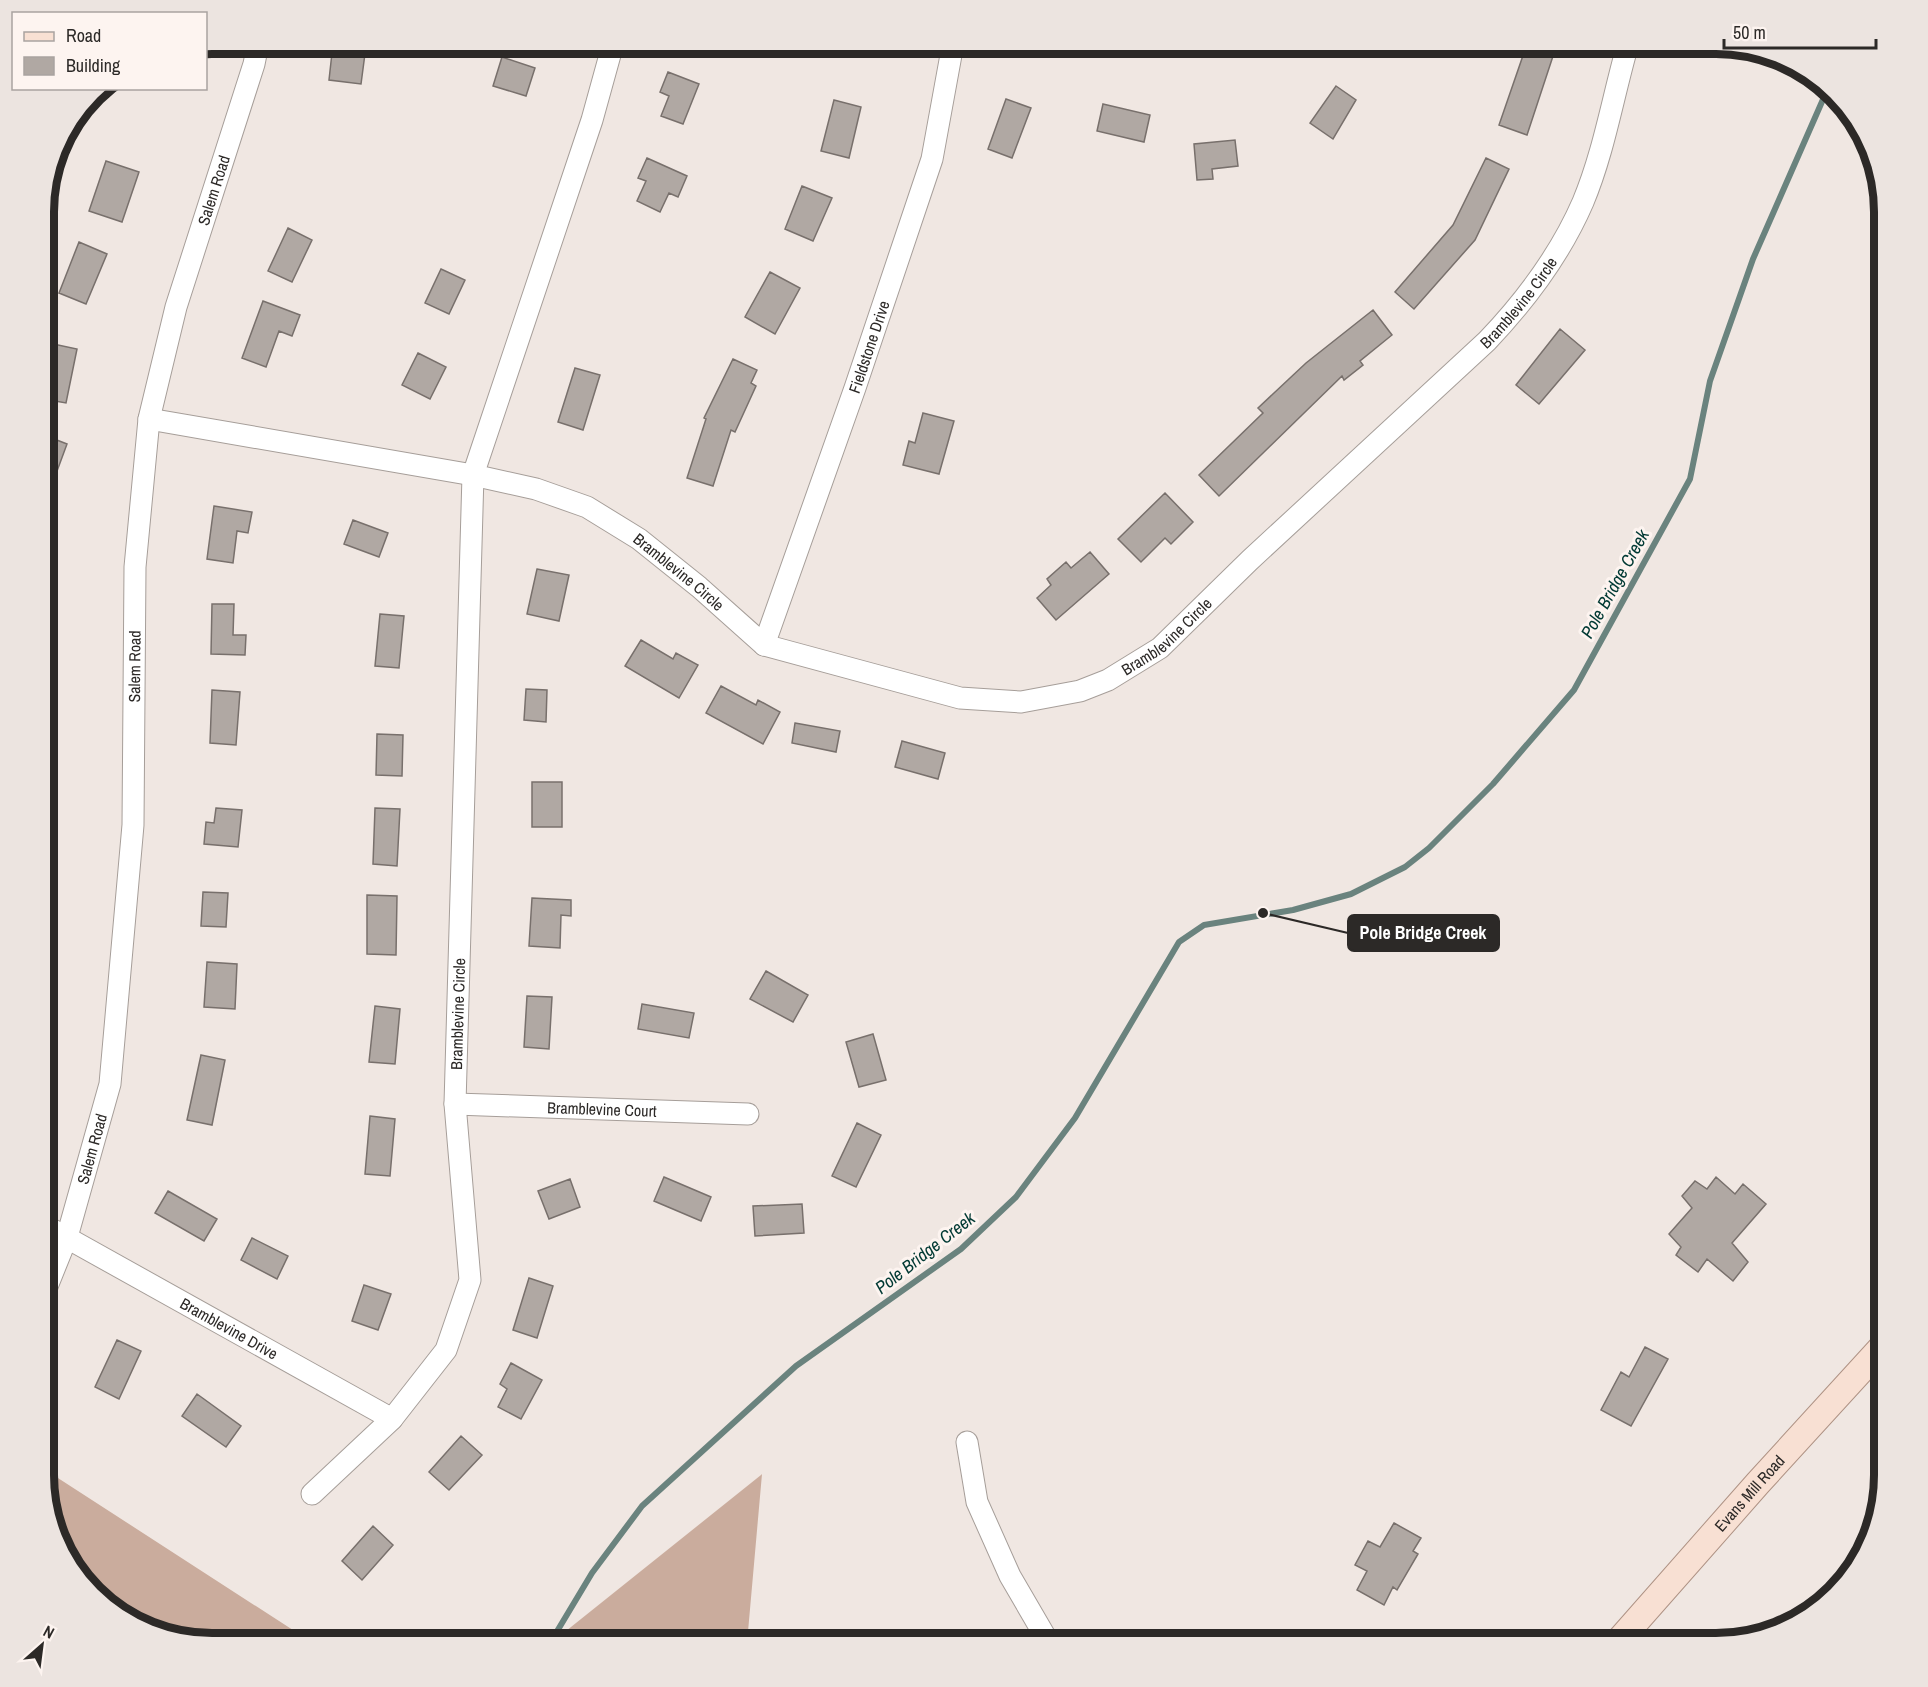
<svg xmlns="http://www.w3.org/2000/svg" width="1928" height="1687" viewBox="0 0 1928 1687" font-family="'Archivo Narrow',sans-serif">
  <rect width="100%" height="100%" fill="#f0e7e2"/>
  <!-- forest -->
  <path fill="#caac9d" d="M 44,1469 L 313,1643 L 212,1643 L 147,1631 L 93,1594 L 61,1549 L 44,1486 Z
    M 762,1474 L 747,1643 L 551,1643 L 761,1475 Z"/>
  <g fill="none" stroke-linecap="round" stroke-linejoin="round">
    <!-- stream -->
    <path stroke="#6a837e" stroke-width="6" d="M 550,1643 L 592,1573 L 642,1506 L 796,1366 L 961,1249 L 1016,1197 L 1075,1118 L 1179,942 L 1204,925 L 1293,910 L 1351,894 L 1405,867 L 1429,848 L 1493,784 L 1574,690 L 1690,479 L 1710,381 L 1753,259 L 1828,88"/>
  </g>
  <!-- building -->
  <path fill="#b0a8a3" stroke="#78706c" stroke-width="1.5" d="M 333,44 L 366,46 L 361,84 L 329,80 Z
    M 1527,44 L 1557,44 L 1527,135 L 1499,125 Z
    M 502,57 L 535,68 L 526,96 L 493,86 Z
    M 668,72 L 699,84 L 683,124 L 661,116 L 669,96 L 660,92 Z
    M 1336,86 L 1356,100 L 1333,139 L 1310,123 Z
    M 1006,99 L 1031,108 L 1012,158 L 988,149 Z
    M 834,100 L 861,107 L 849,158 L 821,151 Z
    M 1103,104 L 1150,115 L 1144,142 L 1097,131 Z
    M 1235,140 L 1238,166 L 1212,169 L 1213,179 L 1197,180 L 1194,144 Z
    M 647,158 L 687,176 L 678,197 L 669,193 L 660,212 L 637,201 L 646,181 L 638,178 Z
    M 1486,158 L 1509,169 L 1475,240 L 1414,309 L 1395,292 L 1453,225 Z
    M 106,161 L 139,172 L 122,222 L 89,211 Z
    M 802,186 L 832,198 L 813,241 L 785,229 Z
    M 288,228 L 312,240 L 292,282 L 268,271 Z
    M 79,242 L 107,254 L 86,304 L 59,293 Z
    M 441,269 L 465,280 L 449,314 L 425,303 Z
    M 770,272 L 800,288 L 775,334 L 745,317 Z
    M 263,301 L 300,315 L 292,336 L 279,331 L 266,367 L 242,358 Z
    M 1373,310 L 1392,335 L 1360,361 L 1363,365 L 1344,380 L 1342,376 L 1219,496 L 1199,475 L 1263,413 L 1258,408 L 1306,363 Z
    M 1560,329 L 1585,350 L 1539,404 L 1516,385 Z
    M 44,342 L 77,349 L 66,403 L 44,399 Z
    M 418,353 L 446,367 L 430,399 L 402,385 Z
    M 733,359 L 757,370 L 751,383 L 756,386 L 735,432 L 731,430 L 713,486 L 687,478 L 706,419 L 704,418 Z
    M 575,368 L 600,375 L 583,430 L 558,422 Z
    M 923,413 L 954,421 L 939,474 L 903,465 L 909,441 L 915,443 Z
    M 44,435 L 67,444 L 46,501 L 44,500 Z
    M 1165,493 L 1193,522 L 1171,544 L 1165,538 L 1141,562 L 1118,539 Z
    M 214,506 L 252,512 L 248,533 L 237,531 L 233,563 L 207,559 Z
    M 353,520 L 388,533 L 379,557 L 344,544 Z
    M 1090,552 L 1109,574 L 1056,620 L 1037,598 L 1051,585 L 1047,579 L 1066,562 L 1071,568 Z
    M 537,569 L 569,575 L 559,621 L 527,614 Z
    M 212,604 L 234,604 L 233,635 L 246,635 L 245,655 L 211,654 Z
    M 380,614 L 404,616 L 399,668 L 375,666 Z
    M 641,640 L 673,659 L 676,653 L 698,665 L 679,698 L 625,666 Z
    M 721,686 L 756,705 L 758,700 L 780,712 L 763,744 L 706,713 Z
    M 526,689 L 547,690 L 546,722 L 524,720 Z
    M 212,690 L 240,692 L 236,745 L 210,743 Z
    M 795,723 L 840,731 L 836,752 L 792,743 Z
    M 377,734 L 403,735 L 402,776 L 376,775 Z
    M 902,741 L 945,753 L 938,779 L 895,767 Z
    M 532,782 L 562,782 L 562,827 L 532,827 Z
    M 216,808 L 242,810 L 238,847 L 204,844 L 206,822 L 214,823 Z
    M 375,808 L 400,809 L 397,866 L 373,864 Z
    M 203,892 L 228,893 L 226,927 L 201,926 Z
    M 367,895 L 397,896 L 396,955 L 367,954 Z
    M 532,898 L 571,900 L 571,916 L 561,915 L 560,948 L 529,946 Z
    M 207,962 L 237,964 L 235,1009 L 204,1007 Z
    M 766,971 L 808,995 L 793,1022 L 750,999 Z
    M 527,996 L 552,997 L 549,1049 L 524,1047 Z
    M 642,1004 L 694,1013 L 689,1038 L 638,1029 Z
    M 375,1006 L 400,1009 L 395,1064 L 369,1062 Z
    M 873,1034 L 886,1080 L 859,1087 L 846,1042 Z
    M 201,1055 L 225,1060 L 212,1125 L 187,1120 Z
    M 370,1116 L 395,1119 L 390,1176 L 365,1174 Z
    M 857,1123 L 881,1135 L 856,1187 L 832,1176 Z
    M 664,1177 L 711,1197 L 701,1221 L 654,1201 Z
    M 1716,1177 L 1735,1194 L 1743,1184 L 1766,1204 L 1732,1243 L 1748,1262 L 1733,1281 L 1707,1259 L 1698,1272 L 1676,1255 L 1681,1247 L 1669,1234 L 1692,1208 L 1682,1196 L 1695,1181 L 1707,1189 Z
    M 570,1179 L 580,1207 L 549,1219 L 538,1191 Z
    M 168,1191 L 217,1219 L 204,1241 L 155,1213 Z
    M 802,1204 L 804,1233 L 755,1236 L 753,1206 Z
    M 252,1238 L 288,1256 L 277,1279 L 241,1260 Z
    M 529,1278 L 553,1286 L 537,1338 L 513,1330 Z
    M 364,1285 L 391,1294 L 378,1330 L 352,1321 Z
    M 117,1340 L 141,1351 L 119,1399 L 95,1387 Z
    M 1645,1347 L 1668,1359 L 1631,1426 L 1601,1410 L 1621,1372 L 1629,1377 Z
    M 511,1363 L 542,1380 L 521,1419 L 498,1407 L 507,1389 L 500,1384 Z
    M 197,1394 L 241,1426 L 226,1447 L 182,1416 Z
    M 461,1436 L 482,1455 L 449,1490 L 429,1472 Z
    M 1394,1523 L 1421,1538 L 1413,1551 L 1418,1554 L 1397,1590 L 1393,1587 L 1384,1605 L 1357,1590 L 1367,1571 L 1355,1565 L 1368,1541 L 1380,1547 Z
    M 373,1526 L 393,1545 L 362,1580 L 342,1561 Z"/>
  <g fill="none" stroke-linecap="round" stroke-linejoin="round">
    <!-- minor casing -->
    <g stroke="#a69e99" stroke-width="23">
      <g id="minor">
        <path id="s1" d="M 149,419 L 473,475 L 536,489 L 587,507 L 639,539 L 699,587 L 764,645 L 960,698 L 1021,702 L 1080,691 L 1108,680 L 1160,648 L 1250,560 L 1487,341 C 1527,299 1560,255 1583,202 C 1604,152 1613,96 1628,44"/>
        <path id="s2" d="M 764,645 L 855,388 L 932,159 L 953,44"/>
        <path id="s3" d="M 455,1104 L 748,1114"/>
        <path id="s4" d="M 44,1225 L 392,1419"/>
        <path id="s5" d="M 44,1294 L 67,1237 L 110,1084 L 133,825 L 135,567 L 149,419 L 176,307 L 254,64 L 258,44"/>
        <path d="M 967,1442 L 977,1502 L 1010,1576 L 1049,1643"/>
        <path id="s6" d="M 312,1494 L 392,1419 L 446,1350 L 470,1280 L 455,1104 L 473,475 L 592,120 L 613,44"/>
      </g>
    </g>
    <!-- major casing -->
    <g stroke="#ae9284" stroke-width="28">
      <g id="major">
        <path id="s7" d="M 1617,1643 L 1758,1483 L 1884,1345"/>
      </g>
    </g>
    <!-- minor -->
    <use href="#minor" stroke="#fff" stroke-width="21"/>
    <!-- major -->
    <use href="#major" stroke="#f8e0d3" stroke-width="26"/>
  </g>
  <g text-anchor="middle" stroke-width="6" stroke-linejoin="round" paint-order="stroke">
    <!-- street labels -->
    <g font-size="16" fill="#2c2927" stroke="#fdf4f0">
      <text dy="6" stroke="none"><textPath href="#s5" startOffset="1125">Salem Road</textPath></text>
      <text dy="6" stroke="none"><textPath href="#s1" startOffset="1586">Bramblevine Circle</textPath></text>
      <text dy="6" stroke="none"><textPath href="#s2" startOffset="316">Fieldstone Drive</textPath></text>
      <text dy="6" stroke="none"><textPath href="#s1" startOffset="560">Bramblevine Circle</textPath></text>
      <text dy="6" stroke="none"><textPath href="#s1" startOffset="1100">Bramblevine Circle</textPath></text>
      <text dy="6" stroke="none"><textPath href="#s5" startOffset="639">Salem Road</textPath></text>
      <text dy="6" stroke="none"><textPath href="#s6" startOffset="538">Bramblevine Circle</textPath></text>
      <text dy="6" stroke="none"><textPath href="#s3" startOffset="147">Bramblevine Court</textPath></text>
      <text dy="6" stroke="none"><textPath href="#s5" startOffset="153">Salem Road</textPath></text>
      <text dy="6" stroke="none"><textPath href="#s4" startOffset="212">Bramblevine Drive</textPath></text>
      <text dy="6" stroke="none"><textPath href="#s7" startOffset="200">Evans Mill Road</textPath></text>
    </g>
    <!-- water labels -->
    <g font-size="18" font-style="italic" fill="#003933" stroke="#fdf4f0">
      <text transform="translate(1615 584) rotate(-61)" y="6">Pole Bridge Creek</text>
      <text transform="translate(925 1253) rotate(-38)" y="6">Pole Bridge Creek</text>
    </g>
  </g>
  <!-- crop -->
  <path d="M0 0H1928V1687H0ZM212 54H1716A158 158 0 0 1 1874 212V1475A158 158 0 0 1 1716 1633H212A158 158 0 0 1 54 1475V212A158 158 0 0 1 212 54Z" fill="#ece4e0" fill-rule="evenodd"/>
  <path fill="none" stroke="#2c2927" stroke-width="8" d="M212 54H1716A158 158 0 0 1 1874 212V1475A158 158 0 0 1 1716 1633H212A158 158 0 0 1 54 1475V212A158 158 0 0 1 212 54Z"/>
  <!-- callouts -->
  <path fill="none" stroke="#2c2927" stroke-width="2" d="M1263 913L1348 933"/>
  <circle fill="#2c2927" stroke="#fdf4f0" stroke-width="2" cx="1263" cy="913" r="6"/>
  <rect fill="#2c2927" stroke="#2c2927" stroke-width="2" x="1348" y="915" width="151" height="36" rx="6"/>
  <g font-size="18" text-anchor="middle" font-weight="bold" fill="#fff">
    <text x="1423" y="939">Pole Bridge Creek</text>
  </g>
  <!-- legend -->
  <rect x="12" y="12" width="195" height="78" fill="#fdf4f0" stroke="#a9a3a0" stroke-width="1.5"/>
  <rect x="24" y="32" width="30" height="9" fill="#f8e0d3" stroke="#a9a3a0" stroke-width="1.5"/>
  <text x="66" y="42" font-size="18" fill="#2c2927">Road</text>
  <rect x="24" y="57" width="30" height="18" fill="#b0a8a3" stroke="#a9a3a0" stroke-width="1.5"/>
  <text x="66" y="72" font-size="18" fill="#2c2927">Building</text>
  <!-- north arrow -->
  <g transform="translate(42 1645) rotate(28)" stroke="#fdf4f0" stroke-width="4.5" paint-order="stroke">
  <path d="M0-4.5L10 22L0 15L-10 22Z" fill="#2c2927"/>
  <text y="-9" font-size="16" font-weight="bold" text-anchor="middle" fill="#2c2927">N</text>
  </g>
  <!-- scale -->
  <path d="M1724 39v9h152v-9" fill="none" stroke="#2c2927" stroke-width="3"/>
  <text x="1733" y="39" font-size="18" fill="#2c2927" stroke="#fdf4f0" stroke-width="4.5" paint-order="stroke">50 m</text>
</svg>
